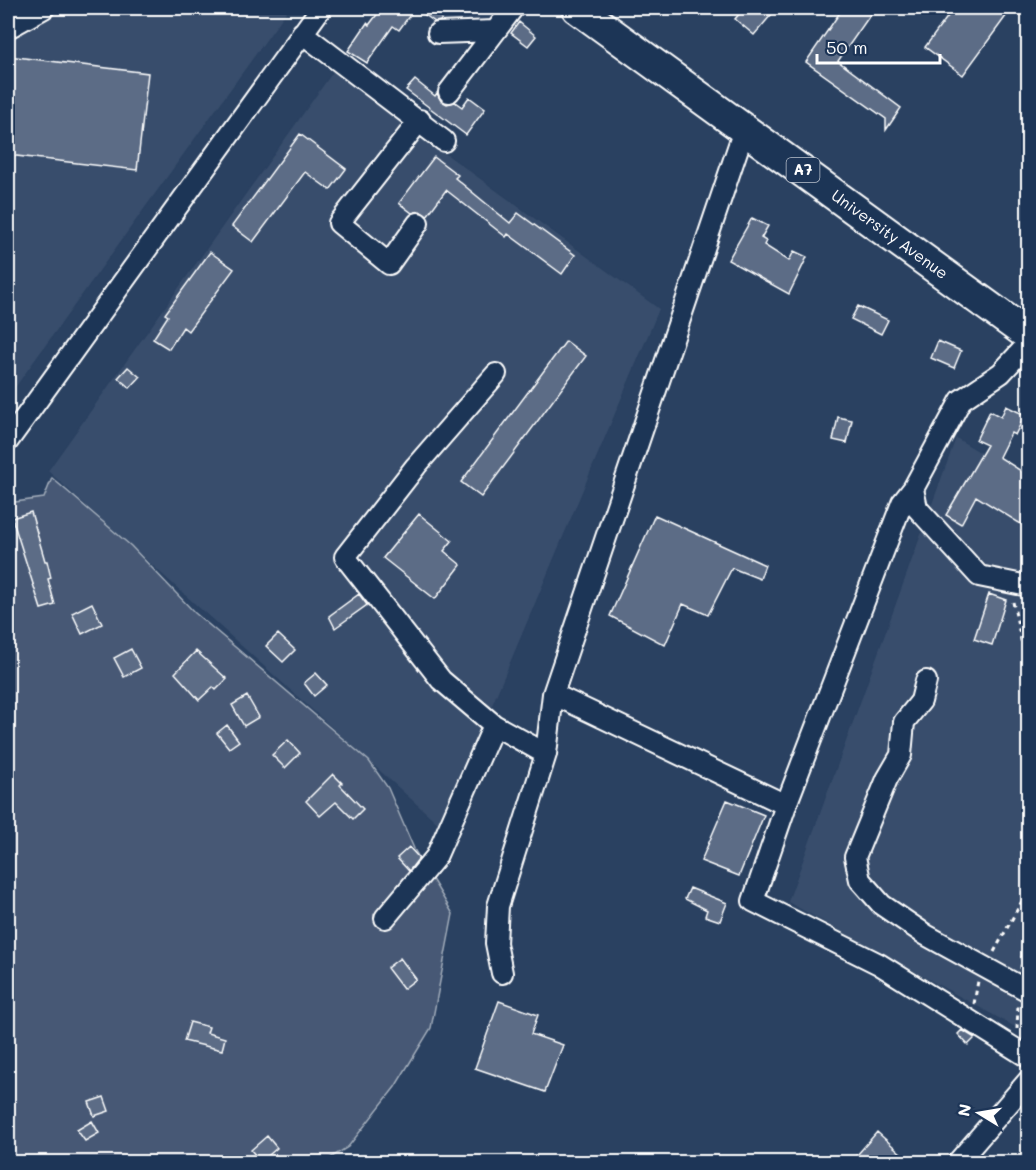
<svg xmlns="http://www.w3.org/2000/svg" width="1036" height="1170" viewBox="0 0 1036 1170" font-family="Mali,sans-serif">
  <rect width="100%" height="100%" fill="#2a4161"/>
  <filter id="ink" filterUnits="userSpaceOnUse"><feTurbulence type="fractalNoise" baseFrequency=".0167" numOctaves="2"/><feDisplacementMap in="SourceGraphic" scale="12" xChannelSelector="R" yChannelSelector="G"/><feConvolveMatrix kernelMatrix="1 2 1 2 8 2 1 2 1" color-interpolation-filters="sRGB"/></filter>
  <g filter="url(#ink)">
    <!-- built -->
    <path fill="#394e6c" d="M 8,8 L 289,8 L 8,397 Z
      M 333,72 L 659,309 L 441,826 L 48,471 Z
      M 956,438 L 1028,481 L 1028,1034 L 788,902 Z"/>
    <!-- green -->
    <path fill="#465975" stroke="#a2acba" stroke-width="1.5" d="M 52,478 L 131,546 L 195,613 L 369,761 L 388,788 L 415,851 L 453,914 L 431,1028 L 395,1087 L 348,1147 L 324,1162 L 8,1162 L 8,503 L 44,498 Z"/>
    <!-- building -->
    <path fill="#5b6c86" stroke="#fff" stroke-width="1.5" d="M 382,8 L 450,8 L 440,21 L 435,22 L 415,8 L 399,30 L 393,26 L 367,63 L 348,51 L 367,23 L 369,25 Z
      M 744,8 L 777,8 L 754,35 L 735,19 Z
      M 843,8 L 875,8 L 838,61 L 901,108 L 886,130 L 886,119 L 806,62 Z
      M 954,8 L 1012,8 L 963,75 L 925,47 Z
      M 519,22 L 536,36 L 528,46 L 511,33 Z
      M 8,56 L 148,73 L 137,170 L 8,155 Z
      M 415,80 L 435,96 L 437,93 L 441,101 L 447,104 L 455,102 L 462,107 L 469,97 L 485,109 L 466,135 L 406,90 Z
      M 300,134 L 346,169 L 330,190 L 305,172 L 253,242 L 232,226 Z
      M 434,157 L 458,175 L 455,178 L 510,223 L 518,213 L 575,255 L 562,274 L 508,234 L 506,237 L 446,190 L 427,216 L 420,211 L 412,213 L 399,203 Z
      M 752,218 L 768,226 L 761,238 L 766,241 L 764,245 L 789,261 L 794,251 L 807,257 L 789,294 L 728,260 Z
      M 210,252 L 234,269 L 188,331 L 183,327 L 169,349 L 153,339 L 168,316 L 165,314 Z
      M 858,306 L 888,320 L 881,334 L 851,319 Z
      M 566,341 L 586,356 L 481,497 L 461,482 Z
      M 938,341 L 961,351 L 954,368 L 931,358 Z
      M 128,367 L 140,377 L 130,388 L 118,378 Z
      M 1006,406 L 1025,415 L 1015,435 L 1011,433 L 999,457 L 1029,476 L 1029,529 L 976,496 L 961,524 L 946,515 L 987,445 L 976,440 L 990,411 L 1001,417 Z
      M 838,417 L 852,420 L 847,443 L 833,440 Z
      M 31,512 L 45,561 L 47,561 L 51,578 L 48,579 L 55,605 L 41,609 L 12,518 Z
      M 419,514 L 452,541 L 444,551 L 461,565 L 435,599 L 383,558 Z
      M 655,515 L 765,565 L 760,579 L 732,568 L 708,615 L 683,604 L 665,645 L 610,616 Z
      M 359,594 L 367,605 L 335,628 L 329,616 Z
      M 989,594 L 1006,600 L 992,645 L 974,639 Z
      M 92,603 L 102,624 L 82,634 L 72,613 Z
      M 278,634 L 295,650 L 283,662 L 266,646 Z
      M 131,649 L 141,668 L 124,677 L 114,658 Z
      M 196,651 L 227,679 L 216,690 L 213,687 L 199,700 L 175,673 Z
      M 316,673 L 327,685 L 314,696 L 304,683 Z
      M 247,696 L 259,717 L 244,726 L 232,705 Z
      M 227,725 L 239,741 L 229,748 L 217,733 Z
      M 288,740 L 300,753 L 285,768 L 272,755 Z
      M 333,774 L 342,783 L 340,785 L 363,809 L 353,819 L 336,802 L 320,816 L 306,801 Z
      M 727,800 L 764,815 L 739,876 L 701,861 Z
      M 409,847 L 419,858 L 409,871 L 397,858 Z
      M 690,888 L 727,903 L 720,921 L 705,916 L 707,910 L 685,899 Z
      M 400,958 L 416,979 L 403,989 L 387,968 Z
      M 499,1001 L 538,1015 L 531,1034 L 563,1045 L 545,1092 L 475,1068 Z
      M 190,1022 L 209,1027 L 207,1033 L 225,1038 L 222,1050 L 184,1041 Z
      M 962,1030 L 975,1038 L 968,1045 L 958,1034 Z
      M 104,1097 L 109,1111 L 94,1116 L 89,1102 Z
      M 92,1121 L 99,1133 L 85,1141 L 77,1130 Z
      M 877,1132 L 902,1154 L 895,1162 L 851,1162 Z
      M 267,1136 L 277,1148 L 261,1162 L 251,1150 Z"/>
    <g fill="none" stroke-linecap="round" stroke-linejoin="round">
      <!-- minor casing -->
      <g stroke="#fff" stroke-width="24">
        <path id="minor" d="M 8,28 L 44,8
          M 302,33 L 444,141
          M 438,33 L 495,31
          M 449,92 L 513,8
          M 745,127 L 553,694 L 786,805
          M 418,223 L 389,264 L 339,223 L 420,120
          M 1028,344 L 1001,373 L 961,400 L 913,489 L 902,503 L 786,805 L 753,901 L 879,964 L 1028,1057
          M 8,441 L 321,8
          M 913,489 L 917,508 L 979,576 L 1028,586
          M 926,681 L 921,701 L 904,722 L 901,755 L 887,779 L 855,857 L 860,880 L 882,905 L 926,935 L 1028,991
          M 494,725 L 441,680 L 345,557 L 416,466 L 496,374
          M 385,918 L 436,857 L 494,725 L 546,754 L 553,694
          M 502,973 L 496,943 L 498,906 L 546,754
          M 958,1162 L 1028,1081"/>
      </g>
      <!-- highway casing -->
      <g stroke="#fff" stroke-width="34">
        <path id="highway" d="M 577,8 L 1028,335"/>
      </g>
      <!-- path -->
      <path stroke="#fff" stroke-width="3" stroke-dasharray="4.5 4.5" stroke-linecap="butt" d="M 1013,602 L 1023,649 L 1028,697
        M 994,952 L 1028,890 L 1023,835 L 1028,815
        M 1021,969 L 1028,892
        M 974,1004 L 978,981
        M 1017,1029 L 1018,1006"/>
      <!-- minor -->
      <use href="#minor" stroke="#1d3557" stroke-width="20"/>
      <!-- highway -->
      <use href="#highway" stroke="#1d3557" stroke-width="30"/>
    </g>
  </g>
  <g text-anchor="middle" stroke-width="4.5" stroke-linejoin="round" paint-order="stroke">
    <!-- shield labels -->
    <rect fill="#1d3557" stroke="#bbc2cd" stroke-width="1.5" x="786.5" y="158" width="33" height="24" rx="4.5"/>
    <g font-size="15" font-weight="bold" fill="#fff">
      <text x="803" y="175">A7</text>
    </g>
    <!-- street labels -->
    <g font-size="16" fill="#fff" stroke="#1d3557">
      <text transform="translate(890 234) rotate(36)" y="6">University Avenue</text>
    </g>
  </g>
  <!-- margin -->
  <rect width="1036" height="1170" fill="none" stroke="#1d3557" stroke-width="30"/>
  <rect x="15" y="15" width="1006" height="1140" fill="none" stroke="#fff" stroke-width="2" filter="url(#ink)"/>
  <!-- north arrow -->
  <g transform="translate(979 1113) rotate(281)" stroke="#1d3557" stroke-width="4.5" paint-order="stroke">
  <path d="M0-4.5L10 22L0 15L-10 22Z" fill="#ffffff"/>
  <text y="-9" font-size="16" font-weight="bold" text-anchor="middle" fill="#ffffff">N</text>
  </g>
  <!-- scale -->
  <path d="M817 54v9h123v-9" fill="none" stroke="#ffffff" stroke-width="3"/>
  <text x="826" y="54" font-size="18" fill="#ffffff" stroke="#1d3557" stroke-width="4.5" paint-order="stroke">50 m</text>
</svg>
